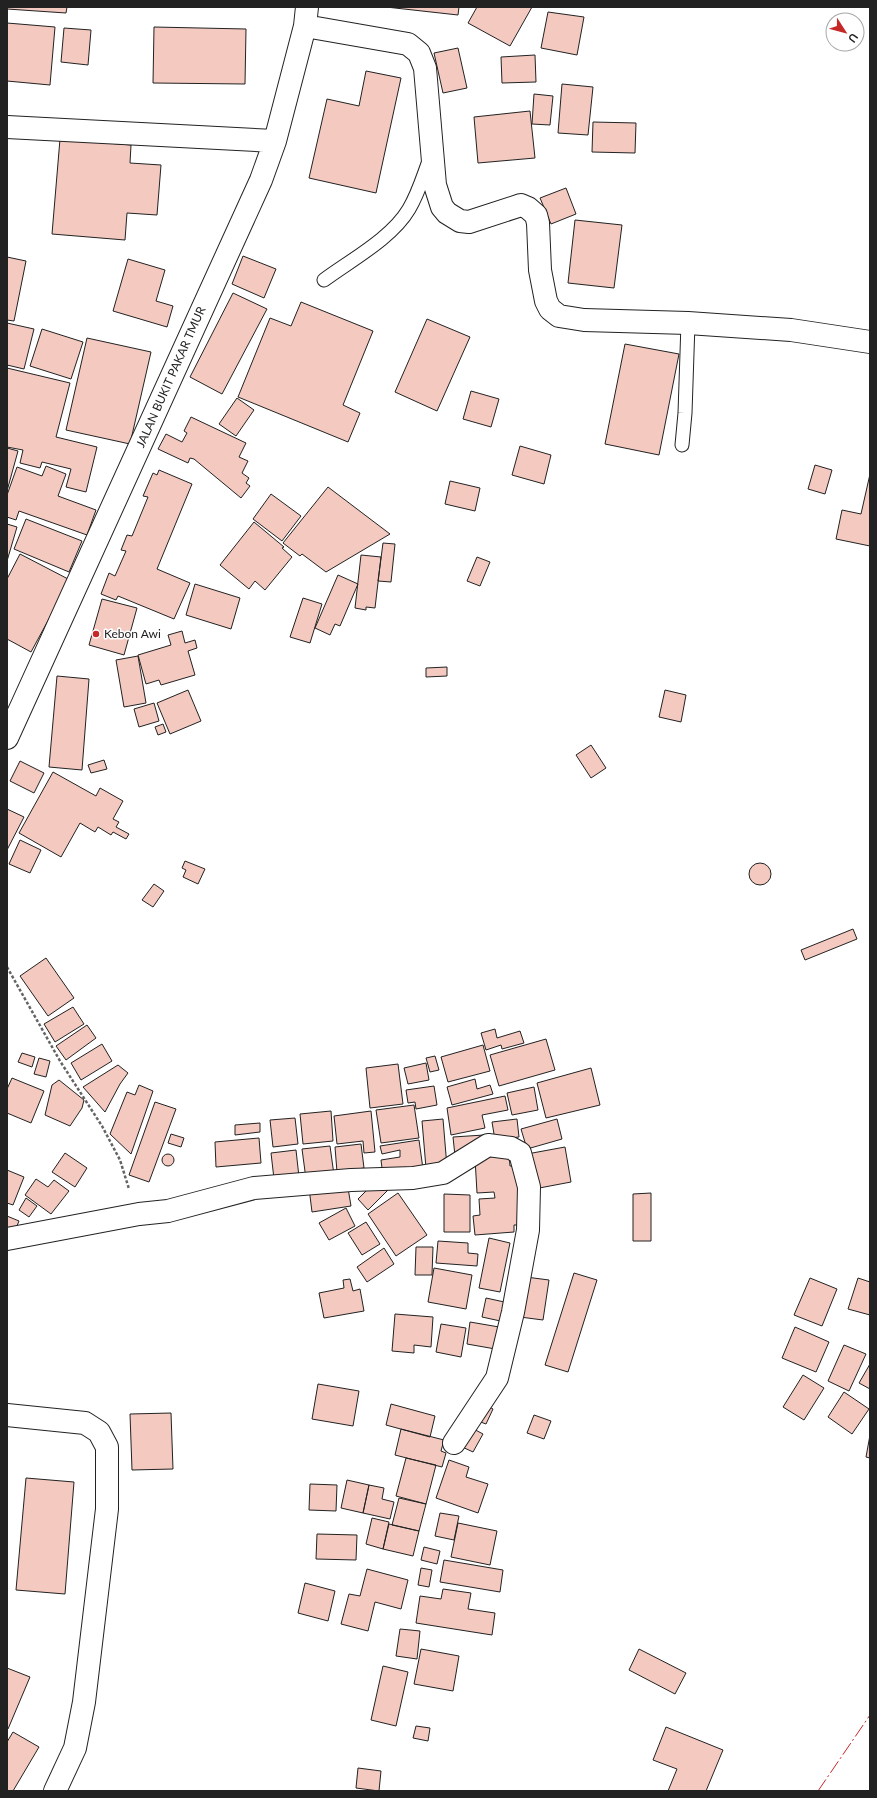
<svg xmlns="http://www.w3.org/2000/svg" width="877" height="1798" viewBox="0 0 877 1798" font-family="Lato,sans-serif">
  <rect width="100%" height="100%" fill="#fff"/>
  <!-- building -->
  <path fill="#f3c9c0" stroke="#222" d="M 7,7 L 67,7 L 66,13 L 7,9 Z
    M 386,7 L 459,7 L 458,15 Z
    M 477,7 L 532,7 L 510,46 L 468,23 Z
    M 548,12 L 584,17 L 577,55 L 541,48 Z
    M 7,23 L 55,27 L 50,85 L 7,81 Z
    M 154,27 L 246,29 L 245,84 L 153,83 Z
    M 64,28 L 91,30 L 88,65 L 61,62 Z
    M 458,48 L 467,88 L 443,93 L 434,53 Z
    M 535,55 L 536,82 L 502,83 L 501,57 Z
    M 366,71 L 401,78 L 376,193 L 309,178 L 327,99 L 359,106 Z
    M 562,84 L 593,87 L 588,135 L 558,133 Z
    M 534,94 L 553,96 L 550,125 L 532,124 Z
    M 530,111 L 535,158 L 478,163 L 474,117 Z
    M 593,122 L 636,123 L 635,153 L 592,152 Z
    M 60,139 L 131,145 L 130,163 L 161,165 L 157,215 L 127,213 L 125,240 L 52,234 Z
    M 566,188 L 576,214 L 551,224 L 540,198 Z
    M 575,220 L 622,225 L 614,288 L 568,283 Z
    M 243,256 L 276,269 L 264,298 L 232,284 Z
    M 7,257 L 26,261 L 14,321 L 7,320 Z
    M 128,259 L 165,270 L 156,301 L 173,306 L 167,327 L 113,311 Z
    M 233,293 L 267,309 L 222,394 L 190,377 Z
    M 301,302 L 373,331 L 343,405 L 360,413 L 348,442 L 238,397 L 270,318 L 291,326 Z
    M 427,319 L 470,337 L 437,411 L 395,392 Z
    M 7,323 L 34,329 L 24,369 L 7,365 Z
    M 42,329 L 83,342 L 71,379 L 30,366 Z
    M 87,338 L 151,352 L 130,444 L 66,430 Z
    M 625,344 L 679,354 L 659,455 L 605,444 Z
    M 7,368 L 70,383 L 56,437 L 97,447 L 86,492 L 66,487 L 71,469 L 42,462 L 40,468 L 20,463 L 23,450 L 7,447 Z
    M 471,391 L 499,399 L 491,427 L 463,419 Z
    M 237,398 L 254,410 L 236,436 L 219,424 Z
    M 191,417 L 246,443 L 239,457 L 248,461 L 242,473 L 249,478 L 246,483 L 250,486 L 241,498 L 194,459 L 190,458 L 188,463 L 158,449 L 166,434 L 182,442 L 187,433 L 184,431 Z
    M 520,446 L 551,455 L 544,484 L 512,475 Z
    M 7,448 L 18,451 L 7,491 Z
    M 815,465 L 832,470 L 825,494 L 808,489 Z
    M 46,466 L 66,474 L 58,496 L 96,510 L 87,535 L 19,511 L 16,520 L 7,517 L 7,495 L 17,467 L 42,476 Z
    M 159,470 L 192,484 L 157,569 L 190,583 L 174,619 L 118,596 L 116,600 L 101,594 L 109,573 L 115,576 L 126,551 L 121,550 L 127,535 L 132,536 L 148,497 L 143,496 L 153,473 L 157,475 Z
    M 870,474 L 870,546 L 836,539 L 842,510 L 861,514 Z
    M 450,481 L 480,488 L 475,511 L 445,504 Z
    M 328,487 L 390,534 L 326,572 L 302,554 L 300,556 L 283,543 Z
    M 271,494 L 301,516 L 282,541 L 253,519 Z
    M 26,519 L 82,541 L 69,572 L 14,549 Z
    M 254,522 L 284,547 L 282,548 L 292,557 L 265,590 L 255,581 L 249,589 L 220,565 Z
    M 7,524 L 17,527 L 7,561 Z
    M 383,543 L 395,544 L 391,582 L 378,581 Z
    M 20,554 L 70,580 L 31,652 L 7,639 L 7,579 Z
    M 361,555 L 381,557 L 375,608 L 366,607 L 366,610 L 355,608 Z
    M 477,557 L 490,562 L 480,586 L 467,581 Z
    M 338,575 L 358,584 L 340,626 L 335,624 L 330,635 L 315,628 Z
    M 195,584 L 240,598 L 231,629 L 186,615 Z
    M 303,598 L 322,604 L 310,643 L 290,637 Z
    M 102,599 L 137,608 L 124,655 L 89,645 Z
    M 182,631 L 185,643 L 195,640 L 197,648 L 188,651 L 195,675 L 161,685 L 159,680 L 146,684 L 138,655 L 171,645 L 168,635 Z
    M 138,656 L 146,703 L 124,707 L 116,660 Z
    M 447,667 L 447,676 L 426,677 L 426,668 Z
    M 57,676 L 89,679 L 82,770 L 49,767 Z
    M 188,690 L 201,721 L 170,734 L 157,703 Z
    M 665,690 L 686,695 L 681,722 L 659,717 Z
    M 154,703 L 159,721 L 139,727 L 134,709 Z
    M 163,724 L 166,732 L 158,735 L 155,727 Z
    M 591,745 L 606,768 L 591,778 L 576,755 Z
    M 104,760 L 107,769 L 91,773 L 88,765 Z
    M 20,761 L 44,773 L 34,793 L 10,781 Z
    M 53,772 L 96,796 L 100,788 L 123,801 L 113,819 L 119,822 L 116,827 L 129,834 L 126,839 L 113,832 L 111,835 L 98,827 L 95,832 L 80,823 L 61,857 L 19,833 Z
    M 7,809 L 24,817 L 7,850 Z
    M 20,840 L 41,850 L 30,873 L 9,864 Z
    M 185,861 L 205,869 L 198,884 L 183,877 L 186,870 L 182,868 Z
    M749 874a11 11 0 1 1 22 0a11 11 0 1 1-22 0Z
    M 154,884 L 164,891 L 153,907 L 142,900 Z
    M 853,929 L 857,939 L 805,960 L 801,950 Z
    M 46,958 L 74,998 L 48,1016 L 20,976 Z
    M 73,1007 L 84,1024 L 55,1042 L 44,1024 Z
    M 87,1025 L 96,1038 L 66,1060 L 56,1046 Z
    M 495,1029 L 497,1038 L 520,1031 L 524,1043 L 502,1049 L 501,1045 L 486,1050 L 481,1033 Z
    M 546,1039 L 555,1070 L 499,1086 L 490,1055 Z
    M 102,1044 L 112,1061 L 81,1080 L 71,1063 Z
    M 483,1045 L 490,1071 L 448,1082 L 441,1057 Z
    M 22,1053 L 35,1057 L 32,1067 L 18,1062 Z
    M 435,1056 L 439,1070 L 430,1072 L 426,1058 Z
    M 39,1058 L 50,1061 L 46,1077 L 34,1074 Z
    M 426,1063 L 429,1080 L 408,1084 L 404,1068 Z
    M 398,1064 L 403,1104 L 370,1108 L 366,1068 Z
    M 118,1065 L 128,1073 L 120,1084 L 105,1112 L 83,1087 Z
    M 591,1068 L 600,1105 L 546,1118 L 537,1083 Z
    M 12,1078 L 44,1091 L 31,1123 L 7,1113 L 7,1089 Z
    M 475,1079 L 477,1089 L 490,1085 L 493,1094 L 452,1105 L 447,1087 Z
    M 59,1080 L 84,1100 L 82,1108 L 70,1126 L 45,1115 L 52,1085 Z
    M 139,1085 L 153,1091 L 131,1154 L 110,1134 L 127,1092 L 135,1095 Z
    M 434,1086 L 437,1105 L 416,1109 L 415,1102 L 408,1103 L 406,1090 Z
    M 534,1087 L 538,1110 L 512,1115 L 507,1093 Z
    M 505,1096 L 508,1110 L 482,1115 L 485,1128 L 451,1135 L 447,1108 Z
    M 155,1102 L 176,1109 L 149,1182 L 129,1175 Z
    M 414,1105 L 419,1138 L 381,1143 L 376,1110 Z
    M 331,1111 L 333,1141 L 303,1144 L 300,1114 Z
    M 371,1111 L 375,1152 L 364,1153 L 363,1141 L 337,1144 L 334,1116 Z
    M 295,1118 L 298,1144 L 273,1147 L 270,1120 Z
    M 443,1119 L 447,1167 L 426,1168 L 422,1121 Z
    M 517,1119 L 519,1137 L 495,1140 L 492,1122 Z
    M 557,1119 L 562,1139 L 527,1149 L 521,1129 Z
    M 260,1123 L 260,1132 L 235,1135 L 235,1125 Z
    M 171,1134 L 184,1138 L 181,1147 L 168,1143 Z
    M 484,1135 L 485,1146 L 455,1156 L 453,1137 Z
    M 259,1138 L 261,1163 L 216,1167 L 215,1142 Z
    M 419,1140 L 423,1169 L 383,1176 L 381,1160 L 400,1157 L 400,1150 L 382,1154 L 380,1146 Z
    M 361,1144 L 364,1168 L 337,1172 L 335,1147 Z
    M 330,1146 L 334,1175 L 306,1179 L 302,1149 Z
    M 565,1147 L 571,1182 L 534,1189 L 527,1154 Z
    M 296,1150 L 299,1177 L 274,1179 L 271,1153 Z
    M 65,1153 L 87,1168 L 75,1187 L 52,1172 Z
    M162 1160a6 6 0 1 1 12 0a6 6 0 1 1-12 0Z
    M 509,1155 L 510,1166 L 517,1166 L 521,1225 L 514,1225 L 514,1232 L 475,1235 L 473,1216 L 480,1215 L 479,1199 L 495,1198 L 494,1192 L 477,1193 L 475,1158 Z
    M 7,1170 L 24,1177 L 13,1205 L 7,1203 Z
    M 36,1179 L 48,1187 L 54,1180 L 69,1191 L 51,1214 L 25,1195 Z
    M 377,1180 L 388,1190 L 368,1210 L 358,1199 Z
    M 347,1182 L 351,1206 L 312,1212 L 309,1188 Z
    M 398,1193 L 427,1235 L 396,1256 L 368,1214 Z
    M 651,1193 L 651,1241 L 633,1241 L 633,1194 Z
    M 444,1194 L 470,1195 L 470,1232 L 444,1232 Z
    M 26,1198 L 37,1206 L 29,1217 L 19,1210 Z
    M 346,1208 L 355,1226 L 329,1240 L 319,1223 Z
    M 7,1216 L 19,1221 L 12,1238 L 7,1236 Z
    M 366,1222 L 380,1244 L 362,1255 L 348,1233 Z
    M 489,1238 L 510,1243 L 500,1292 L 479,1288 Z
    M 438,1241 L 468,1243 L 468,1253 L 478,1254 L 477,1266 L 436,1263 Z
    M 416,1247 L 433,1247 L 432,1275 L 415,1275 Z
    M 384,1248 L 394,1264 L 367,1282 L 357,1267 Z
    M 434,1268 L 472,1275 L 466,1309 L 428,1302 Z
    M 574,1273 L 597,1280 L 568,1372 L 545,1365 Z
    M 526,1277 L 549,1280 L 543,1320 L 520,1317 Z
    M 810,1278 L 837,1289 L 822,1326 L 794,1315 Z
    M 858,1278 L 870,1282 L 870,1315 L 848,1309 Z
    M 350,1279 L 353,1291 L 360,1289 L 364,1311 L 324,1318 L 319,1293 L 344,1288 L 343,1280 Z
    M 486,1298 L 509,1303 L 505,1322 L 482,1317 Z
    M 395,1314 L 433,1317 L 431,1347 L 414,1345 L 414,1353 L 392,1351 Z
    M 470,1322 L 505,1328 L 501,1350 L 467,1344 Z
    M 441,1324 L 466,1328 L 461,1357 L 436,1352 Z
    M 795,1327 L 829,1342 L 816,1372 L 782,1358 Z
    M 844,1345 L 866,1354 L 849,1391 L 828,1381 Z
    M 870,1364 L 870,1389 L 859,1383 Z
    M 803,1375 L 824,1388 L 804,1420 L 783,1407 Z
    M 318,1384 L 359,1391 L 353,1426 L 312,1419 Z
    M 844,1392 L 869,1409 L 852,1434 L 828,1417 Z
    M 391,1404 L 435,1416 L 430,1437 L 386,1425 Z
    M 486,1405 L 493,1409 L 486,1424 L 478,1421 Z
    M 171,1413 L 173,1469 L 132,1470 L 130,1414 Z
    M 534,1415 L 551,1421 L 544,1439 L 527,1433 Z
    M 468,1426 L 483,1434 L 473,1452 L 458,1445 Z
    M 401,1429 L 444,1440 L 441,1451 L 446,1453 L 442,1467 L 395,1455 Z
    M 870,1435 L 870,1458 L 866,1457 Z
    M 406,1458 L 436,1465 L 426,1504 L 396,1496 Z
    M 449,1460 L 469,1467 L 466,1477 L 488,1484 L 478,1513 L 436,1498 Z
    M 26,1478 L 74,1482 L 65,1594 L 16,1590 Z
    M 347,1480 L 369,1485 L 363,1513 L 341,1508 Z
    M 310,1484 L 337,1485 L 336,1511 L 309,1510 Z
    M 369,1485 L 384,1488 L 382,1499 L 394,1502 L 390,1519 L 363,1513 Z
    M 399,1498 L 426,1504 L 419,1531 L 392,1525 Z
    M 440,1513 L 459,1516 L 454,1540 L 435,1536 Z
    M 372,1518 L 389,1522 L 383,1549 L 366,1544 Z
    M 458,1523 L 497,1531 L 490,1565 L 451,1557 Z
    M 389,1524 L 419,1531 L 413,1556 L 383,1549 Z
    M 317,1534 L 357,1535 L 356,1560 L 316,1559 Z
    M 424,1547 L 440,1551 L 437,1564 L 421,1560 Z
    M 444,1560 L 503,1570 L 500,1592 L 440,1582 Z
    M 421,1568 L 432,1570 L 429,1587 L 418,1585 Z
    M 367,1569 L 408,1580 L 401,1609 L 375,1602 L 368,1631 L 341,1624 L 349,1594 L 360,1596 Z
    M 305,1583 L 335,1591 L 328,1621 L 298,1613 Z
    M 443,1589 L 471,1593 L 468,1609 L 495,1613 L 492,1635 L 416,1623 L 420,1596 L 441,1599 Z
    M 400,1629 L 420,1631 L 417,1659 L 396,1656 Z
    M 421,1649 L 459,1656 L 453,1691 L 414,1684 Z
    M 639,1649 L 686,1673 L 675,1694 L 629,1670 Z
    M 383,1666 L 408,1672 L 396,1726 L 371,1720 Z
    M 7,1668 L 30,1677 L 8,1729 L 7,1728 Z
    M 416,1726 L 430,1728 L 428,1741 L 413,1738 Z
    M 666,1727 L 723,1750 L 706,1791 L 668,1791 L 677,1769 L 653,1760 Z
    M 13,1732 L 39,1747 L 13,1791 L 7,1791 L 7,1742 Z
    M 358,1768 L 381,1771 L 379,1791 L 356,1788 Z"/>
  <g fill="none" stroke-linecap="round" stroke-linejoin="round">
    <!-- lane casing -->
    <g stroke="#222" stroke-width="15">
      <path id="lane" d="M 324,280 C 351,260 392,238 409,209 C 418,194 423,177 429,161
        M 682,445 L 685,413 L 688,323"/>
    </g>
    <!-- street casing -->
    <g stroke="#222" stroke-width="24">
      <path id="street" d="M 305,26 L 408,44 L 419,53 L 425,68 L 435,185 L 442,207 L 447,213 L 460,221 L 469,222 L 521,205 L 528,208 L 536,215 L 538,223 L 540,270 L 546,301 L 550,309 L 559,316 L 584,320 L 688,323 L 791,330 L 870,342
        M 7,127 L 275,141
        M 7,738 L 261,180 L 275,141 L 305,26 L 307,7
        M 7,1239 L 139,1214 L 168,1211 L 254,1188 L 351,1180 L 413,1178 L 443,1173 L 488,1145 L 511,1148 L 520,1153 L 529,1187 L 528,1230 L 513,1312 L 497,1378 L 454,1443
        M 7,1415 L 85,1423 L 99,1432 L 107,1447 L 107,1509 L 84,1702 L 75,1748 L 55,1791"/>
    </g>
    <!-- path -->
    <path stroke="#646464" stroke-width="2.5" stroke-dasharray="3 2" stroke-linecap="butt" d="M 7,967 L 60,1061 L 102,1126 L 120,1160 L 129,1189"/>
    <!-- lane -->
    <use href="#lane" stroke="#fff" stroke-width="13"/>
    <!-- street -->
    <use href="#street" stroke="#fff" stroke-width="22"/>
    <!-- power -->
    <path stroke="#c62828" stroke-width="1" stroke-dasharray="14 3 2 3" stroke-linecap="butt" d="M 818,1791 L 870,1715"/>
  </g>
  <!-- markers -->
  <circle fill="#c62828" stroke="#fff" stroke-width="1.5" cx="96" cy="634" r="4"/>
  <g text-anchor="middle" stroke-width="3" stroke-linejoin="round" paint-order="stroke">
    <!-- street labels -->
    <g font-size="12" fill="#222" stroke="#fff">
      <text transform="translate(171 377) rotate(-66)" y="4">JALAN BUKIT PAKAR TMUR</text>
    </g>
    <!-- poi labels -->
    <g font-size="12" fill="#222" stroke="#fff" text-anchor="start">
      <text x="104" y="638">Kebon Awi</text>
    </g>
  </g>
  <!-- border -->
  <rect width="877" height="1798" fill="none" stroke="#222222" stroke-width="16"/>
  <!-- north arrow -->
  <g transform="translate(845 32) rotate(126)"><circle r="19" fill="#ffffff" stroke="#a7a7a7"/>
  <path d="M0-3L7 15L0 10L-7 15Z" fill="#c62828"/>
  <text y="-6" font-size="11" font-weight="bold" text-anchor="middle" fill="#222222">U</text>
  </g>
</svg>
